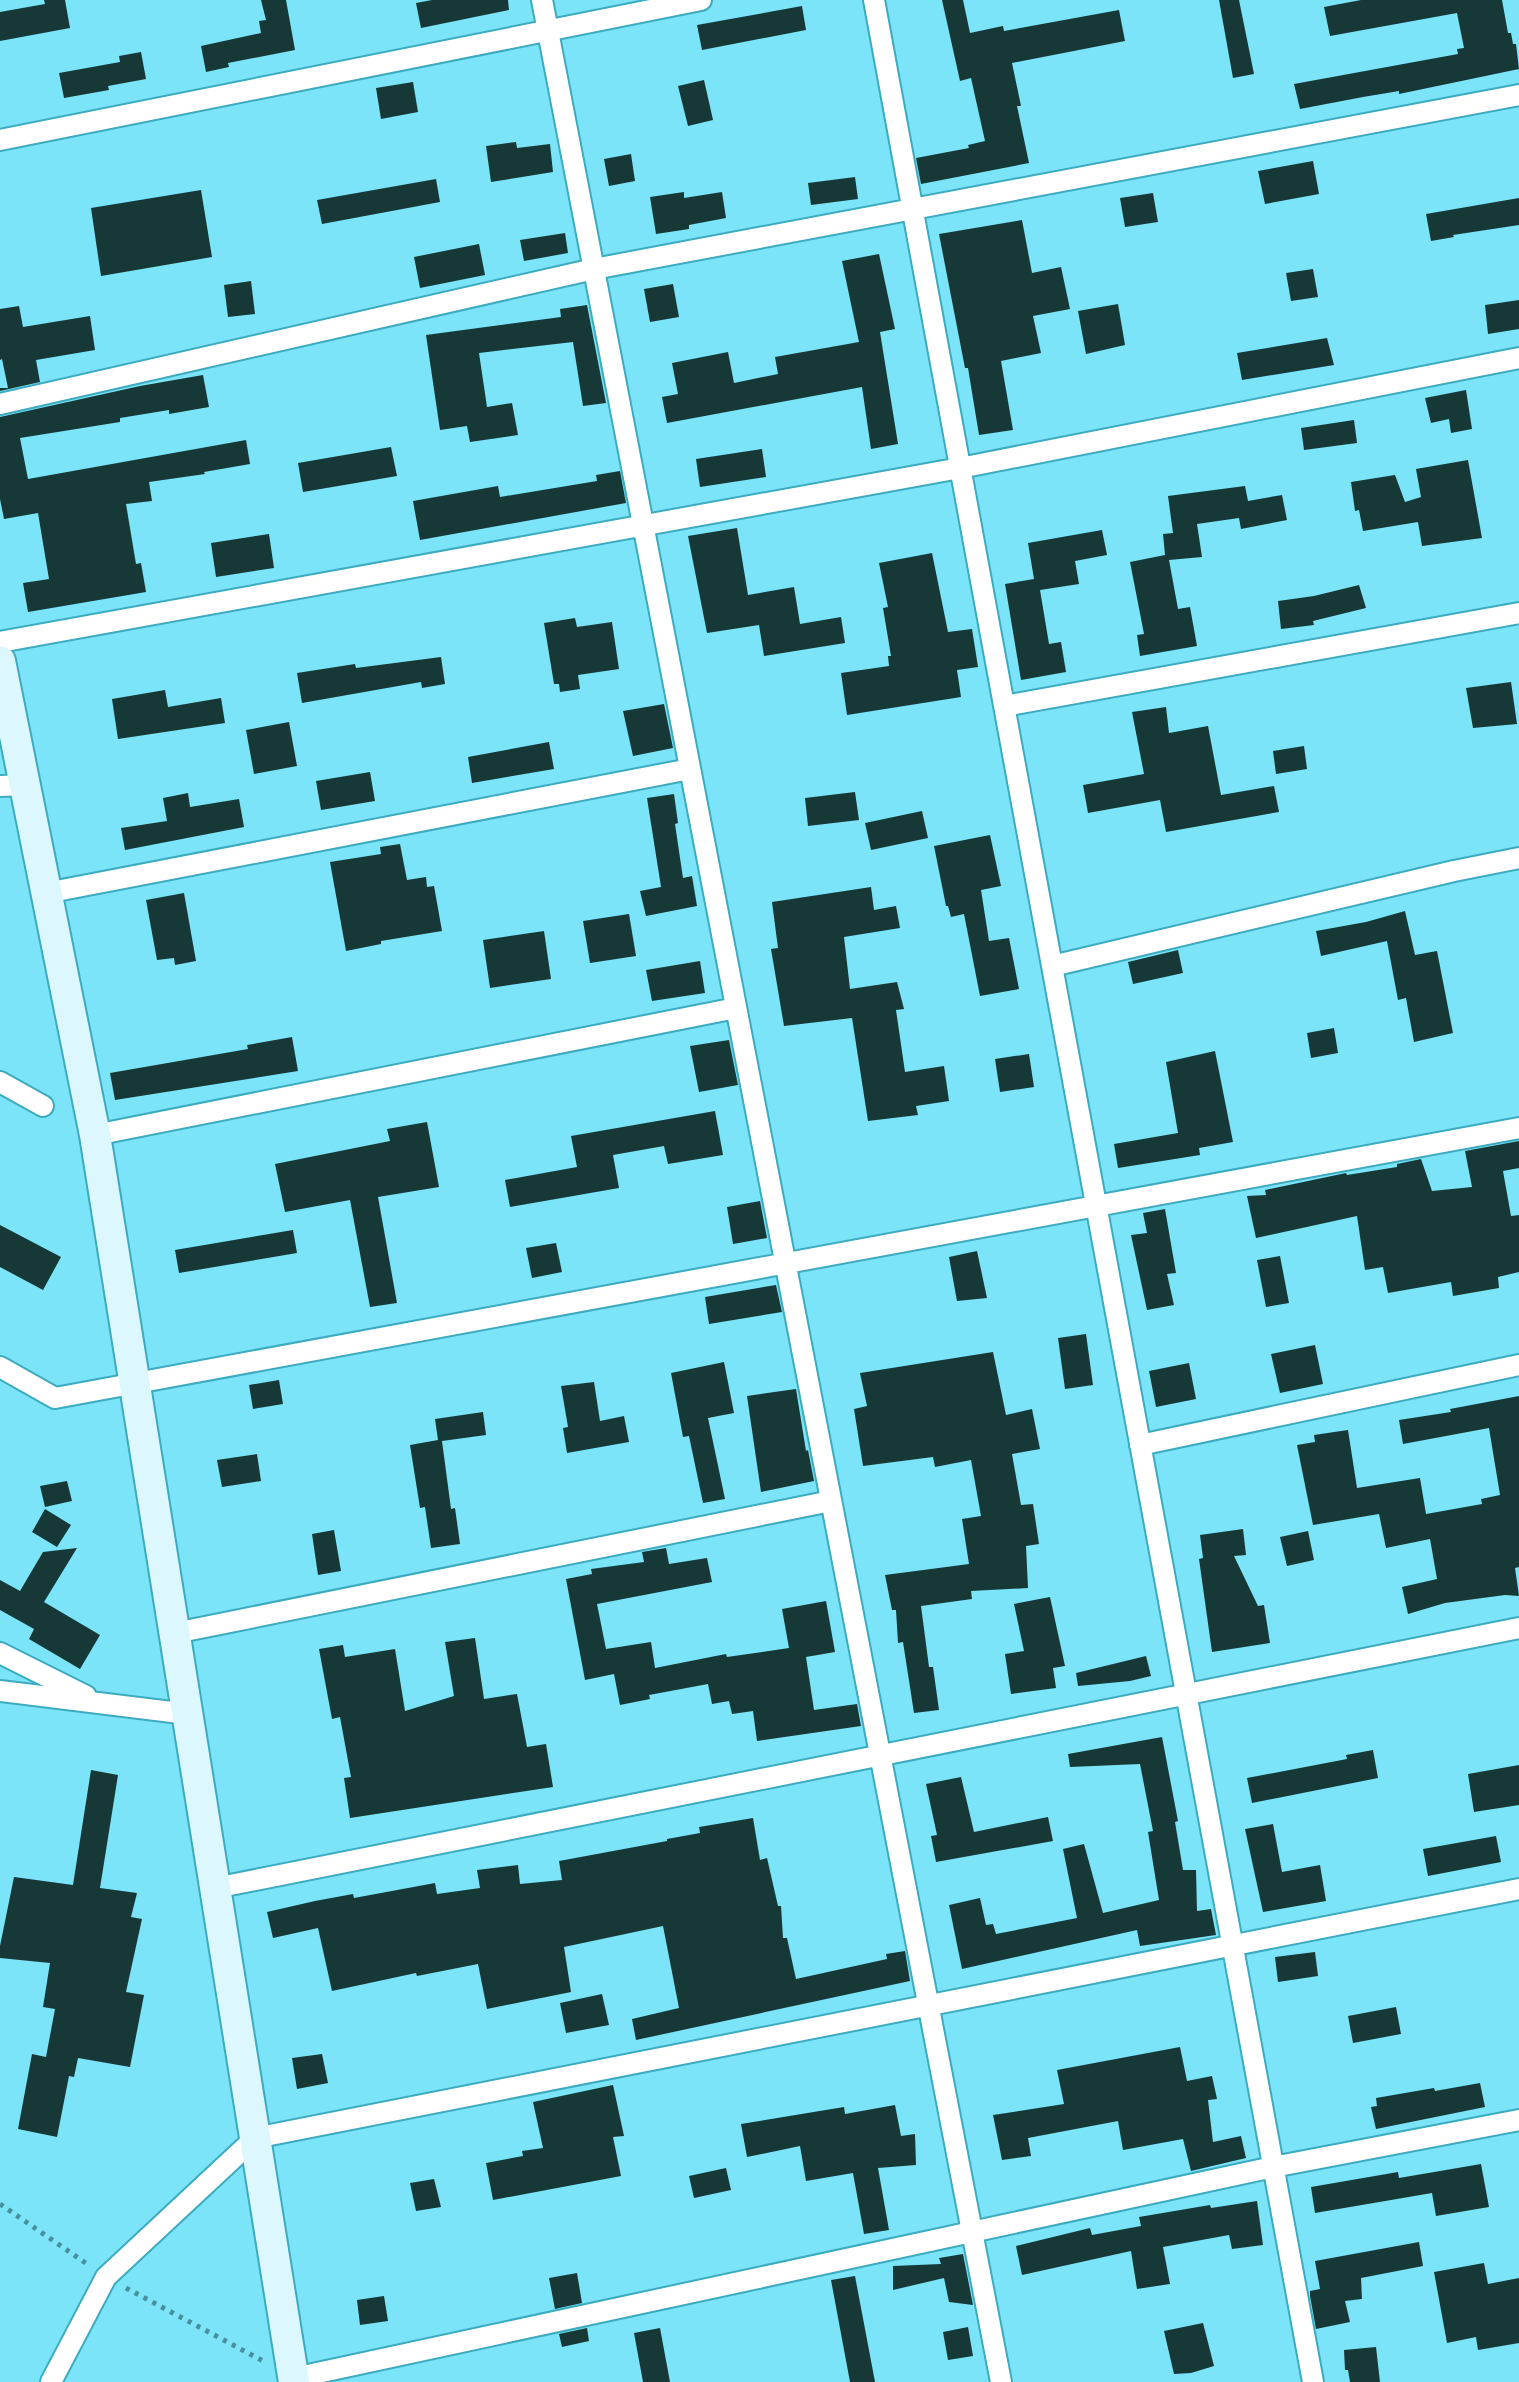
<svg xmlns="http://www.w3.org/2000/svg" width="1519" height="2382" viewBox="0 0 1519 2382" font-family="Poppins,sans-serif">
  <rect width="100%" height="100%" fill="#7be4f8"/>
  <!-- building -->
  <path fill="#163937" d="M 44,0 L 65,0 L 70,28 L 0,41 L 0,12 L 45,4 Z
    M 261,0 L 286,0 L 295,50 L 228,63 L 229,67 L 206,72 L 201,46 L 261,33 L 259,21 L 266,20 Z
    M 432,0 L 508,0 L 509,10 L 421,28 L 416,3 Z
    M 942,0 L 963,0 L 970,33 L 1003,26 L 1004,31 L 1119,10 L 1125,41 L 1012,63 L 1021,106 L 1017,106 L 1029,163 L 921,184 L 916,158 L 969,148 L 968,145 L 985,141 L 971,78 L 960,81 Z
    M 1219,0 L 1239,0 L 1254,74 L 1233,78 Z
    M 1361,0 L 1502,0 L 1508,33 L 1511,33 L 1513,44 L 1516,44 L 1519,69 L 1399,94 L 1399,91 L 1363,97 L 1300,109 L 1294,84 L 1458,54 L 1457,49 L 1464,48 L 1457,13 L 1330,36 L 1324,7 Z
    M 802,6 L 806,30 L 702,50 L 697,25 Z
    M 141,52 L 146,79 L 108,86 L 109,90 L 64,98 L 59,73 L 120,62 L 119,56 Z
    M 704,80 L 713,120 L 688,126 L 678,86 Z
    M 413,82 L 418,112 L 381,119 L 376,88 Z
    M 516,142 L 517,148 L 550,144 L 553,172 L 491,182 L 486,146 Z
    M 631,154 L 635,181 L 609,186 L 604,159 Z
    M 1313,161 L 1319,194 L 1265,204 L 1258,171 Z
    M 855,177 L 858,199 L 811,205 L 808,183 Z
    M 436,179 L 440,202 L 322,224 L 317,200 Z
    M 201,190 L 212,257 L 101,276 L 91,208 Z
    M 684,192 L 684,198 L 722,192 L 726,218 L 689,225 L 689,229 L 656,234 L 650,197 Z
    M 1153,193 L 1158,222 L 1125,227 L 1120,198 Z
    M 1519,198 L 1519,225 L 1453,235 L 1454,237 L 1431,241 L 1426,214 Z
    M 1022,220 L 1032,273 L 1061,267 L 1070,309 L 1033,316 L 1041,353 L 1001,361 L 1013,430 L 979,435 L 968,368 L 965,368 L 939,234 Z
    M 565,233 L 568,253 L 524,261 L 520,240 Z
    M 479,244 L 485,275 L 420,288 L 414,257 Z
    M 879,254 L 895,329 L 880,332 L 898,444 L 871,449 L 862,387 L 667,423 L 662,397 L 678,394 L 672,363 L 728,352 L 734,383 L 778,374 L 775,357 L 859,342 L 842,261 Z
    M 1313,269 L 1318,297 L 1291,301 L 1286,273 Z
    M 251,281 L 255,314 L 228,317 L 224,285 Z
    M 673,284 L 679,317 L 650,322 L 644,289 Z
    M 1519,300 L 1519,329 L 1488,334 L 1485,305 Z
    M 1118,304 L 1125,345 L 1086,354 L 1078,311 Z
    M 587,305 L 606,403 L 583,406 L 573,342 L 479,353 L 487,407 L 512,403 L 518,435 L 470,442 L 467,426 L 440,430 L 426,335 L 561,317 L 560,309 Z
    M 19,306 L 23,327 L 90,316 L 95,350 L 36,360 L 40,382 L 0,391 L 0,388 L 8,388 L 2,359 L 0,360 L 0,309 Z
    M 1327,338 L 1334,365 L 1242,380 L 1237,353 Z
    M 203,375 L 209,407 L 169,414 L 169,410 L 120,418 L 120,422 L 20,438 L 28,479 L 246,440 L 250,464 L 204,472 L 205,474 L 149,482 L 152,501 L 126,504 L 136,564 L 141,563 L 146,592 L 28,612 L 23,583 L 49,579 L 38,513 L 4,519 L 0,499 L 0,417 L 140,386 Z
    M 1466,390 L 1472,429 L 1451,433 L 1449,419 L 1431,423 L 1425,398 Z
    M 1354,420 L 1357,443 L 1304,450 L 1301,428 Z
    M 391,447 L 397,476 L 303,492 L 298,463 Z
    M 762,449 L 766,477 L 700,487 L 696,459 Z
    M 1468,460 L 1482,538 L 1422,546 L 1418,522 L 1363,531 L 1359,510 L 1355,511 L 1351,482 L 1395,475 L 1405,502 L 1421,497 L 1416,469 Z
    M 620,471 L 626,503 L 420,540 L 413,501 L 498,486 L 500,497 L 597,481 L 596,475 Z
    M 1245,486 L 1248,501 L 1282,495 L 1287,520 L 1241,529 L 1239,518 L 1197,524 L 1202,557 L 1169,560 L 1178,609 L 1190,607 L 1197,646 L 1140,656 L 1137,635 L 1144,634 L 1130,562 L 1165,555 L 1163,534 L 1173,533 L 1168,496 Z
    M 737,528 L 748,595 L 794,587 L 800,624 L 841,617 L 845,643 L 764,656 L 759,625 L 707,633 L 688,536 Z
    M 1102,530 L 1107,555 L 1075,561 L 1079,584 L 1040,590 L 1049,644 L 1061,642 L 1066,672 L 1021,680 L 1005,584 L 1034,579 L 1028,543 Z
    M 269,534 L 274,568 L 216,577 L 211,543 Z
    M 932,553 L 948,632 L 972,629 L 978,667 L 957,670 L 961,697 L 847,715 L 841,673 L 889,666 L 888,656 L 891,656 L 883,608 L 888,607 L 879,563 Z
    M 1359,585 L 1366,608 L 1313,621 L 1314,625 L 1281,629 L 1278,601 L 1314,596 Z
    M 575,618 L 577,627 L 612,622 L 619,669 L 578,675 L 580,689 L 560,692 L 559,684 L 554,684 L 544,623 Z
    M 441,657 L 445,684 L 422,688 L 421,682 L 302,703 L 297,673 L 355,664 L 356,668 Z
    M 1511,682 L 1517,724 L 1473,728 L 1466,688 Z
    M 165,690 L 168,707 L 221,698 L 225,723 L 118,739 L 112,699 Z
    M 664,704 L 673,748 L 633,756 L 623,711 Z
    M 1166,707 L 1169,733 L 1208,726 L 1221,795 L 1274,786 L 1279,812 L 1166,832 L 1160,800 L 1088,813 L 1083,785 L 1144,774 L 1132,712 Z
    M 289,722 L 297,766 L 254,774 L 246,730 Z
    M 549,742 L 554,769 L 472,783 L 468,757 Z
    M 1304,746 L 1307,769 L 1276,774 L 1273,751 Z
    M 370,772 L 375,801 L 321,810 L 316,781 Z
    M 855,792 L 859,820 L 808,826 L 805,798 Z
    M 188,793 L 190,807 L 239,799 L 244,827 L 125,850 L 121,828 L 167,821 L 163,798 Z
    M 674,794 L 678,823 L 675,824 L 683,878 L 692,876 L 697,906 L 646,916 L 640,891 L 661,887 L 647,798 Z
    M 922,811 L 928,838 L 871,850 L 865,823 Z
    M 990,835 L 1001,886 L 981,890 L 989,941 L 1009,938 L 1019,989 L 980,996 L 964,914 L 951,917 L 948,906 L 946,906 L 934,846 Z
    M 400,844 L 407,880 L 426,877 L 427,887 L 434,886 L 442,931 L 381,941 L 381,944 L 346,951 L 330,862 L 381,854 L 380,847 Z
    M 871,887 L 874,910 L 896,906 L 900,928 L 844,937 L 850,989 L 897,982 L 904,1009 L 896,1010 L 905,1072 L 944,1066 L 949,1101 L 916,1106 L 918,1115 L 868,1121 L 852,1018 L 784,1026 L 771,949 L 778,948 L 772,902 Z
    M 184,893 L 196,961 L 175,965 L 174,958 L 157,960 L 146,900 Z
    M 1405,911 L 1415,955 L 1437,951 L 1453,1033 L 1414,1042 L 1406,998 L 1398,1000 L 1387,941 L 1321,956 L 1316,931 L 1366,922 Z
    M 629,914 L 636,956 L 590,963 L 583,921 Z
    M 544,931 L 551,979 L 490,988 L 483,940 Z
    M 1178,950 L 1183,973 L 1133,984 L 1128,962 Z
    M 700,961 L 705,993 L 652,1001 L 646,970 Z
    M 1334,1028 L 1338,1053 L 1311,1058 L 1307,1033 Z
    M 292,1037 L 298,1071 L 115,1100 L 110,1073 L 248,1049 L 247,1045 Z
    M 729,1040 L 738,1085 L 699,1092 L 690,1046 Z
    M 1215,1051 L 1233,1142 L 1199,1148 L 1200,1155 L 1118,1168 L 1114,1144 L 1178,1133 L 1166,1062 Z
    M 1029,1054 L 1034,1087 L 1000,1092 L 995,1059 Z
    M 715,1111 L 723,1155 L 668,1164 L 664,1146 L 613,1155 L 619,1188 L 510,1207 L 505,1180 L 577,1167 L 571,1136 Z
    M 427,1122 L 439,1187 L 378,1197 L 397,1303 L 370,1307 L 350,1200 L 285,1212 L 275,1164 L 390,1141 L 387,1129 Z
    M 1519,1141 L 1519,1168 L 1503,1171 L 1511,1216 L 1519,1215 L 1519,1272 L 1498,1277 L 1499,1288 L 1453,1296 L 1451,1282 L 1388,1293 L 1383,1267 L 1365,1270 L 1357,1216 L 1256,1238 L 1247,1196 L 1266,1195 L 1265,1190 L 1346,1173 L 1347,1175 L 1397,1167 L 1397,1164 L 1421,1159 L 1432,1191 L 1472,1187 L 1465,1151 Z
    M 760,1201 L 767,1238 L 733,1244 L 727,1207 Z
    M 1165,1209 L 1176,1273 L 1167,1274 L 1174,1305 L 1147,1310 L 1131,1235 L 1147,1233 L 1143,1213 Z
    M 0,1225 L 61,1257 L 43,1290 L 0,1267 Z
    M 293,1230 L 297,1253 L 179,1273 L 175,1250 Z
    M 556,1243 L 562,1272 L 532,1278 L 526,1248 Z
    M 977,1251 L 987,1298 L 957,1301 L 949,1257 Z
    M 1280,1256 L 1289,1303 L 1266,1307 L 1257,1260 Z
    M 776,1285 L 782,1312 L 709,1324 L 705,1297 Z
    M 1086,1334 L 1093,1385 L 1065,1389 L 1058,1338 Z
    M 1315,1345 L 1323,1384 L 1280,1393 L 1271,1354 Z
    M 993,1352 L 1006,1415 L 1032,1409 L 1040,1449 L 1012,1454 L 1021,1505 L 1033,1504 L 1039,1544 L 1026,1546 L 1028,1588 L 971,1591 L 972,1599 L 921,1606 L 929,1667 L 933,1667 L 939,1710 L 914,1713 L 903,1642 L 898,1643 L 896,1610 L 892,1610 L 885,1575 L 969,1564 L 962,1519 L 981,1516 L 971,1460 L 935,1467 L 933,1457 L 863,1466 L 854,1409 L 867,1406 L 860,1373 Z
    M 724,1362 L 734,1413 L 708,1418 L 725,1499 L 703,1503 L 689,1436 L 683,1437 L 671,1373 Z
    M 1189,1363 L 1196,1399 L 1156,1407 L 1149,1371 Z
    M 279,1380 L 283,1404 L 253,1409 L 249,1385 Z
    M 594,1382 L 600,1421 L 624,1416 L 629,1442 L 567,1453 L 563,1428 L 568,1427 L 561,1386 Z
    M 796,1389 L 806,1451 L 808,1450 L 814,1481 L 761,1492 L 747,1396 Z
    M 1519,1396 L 1519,1567 L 1515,1568 L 1519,1596 L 1505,1595 L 1445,1603 L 1408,1614 L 1402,1587 L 1437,1579 L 1430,1539 L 1386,1548 L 1379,1514 L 1313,1525 L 1297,1445 L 1315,1442 L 1314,1435 L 1348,1430 L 1357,1488 L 1420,1478 L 1426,1514 L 1482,1504 L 1481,1499 L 1500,1495 L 1489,1428 L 1403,1444 L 1399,1420 L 1451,1412 L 1450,1409 Z
    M 483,1412 L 486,1435 L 442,1441 L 451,1509 L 455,1508 L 460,1544 L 431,1548 L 425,1507 L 420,1508 L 410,1445 L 438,1440 L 435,1419 Z
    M 257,1454 L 261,1481 L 222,1487 L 217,1460 Z
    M 67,1481 L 72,1501 L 45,1507 L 40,1486 Z
    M 45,1509 L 71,1525 L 57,1547 L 32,1532 Z
    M 1243,1529 L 1246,1555 L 1234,1556 L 1258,1606 L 1264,1605 L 1270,1643 L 1212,1652 L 1199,1559 L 1203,1558 L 1200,1535 Z
    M 334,1530 L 341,1571 L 318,1575 L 312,1534 Z
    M 1308,1531 L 1314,1560 L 1287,1566 L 1280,1537 Z
    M 77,1548 L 44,1602 L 100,1635 L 80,1669 L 29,1639 L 34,1629 L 0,1610 L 0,1580 L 20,1591 L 43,1552 Z
    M 666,1548 L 669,1564 L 707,1558 L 712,1582 L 597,1604 L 606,1649 L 651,1642 L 655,1668 L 726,1654 L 727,1657 L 789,1648 L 782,1609 L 826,1601 L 835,1652 L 806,1657 L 814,1710 L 857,1704 L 861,1726 L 757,1741 L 753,1711 L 732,1714 L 729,1701 L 712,1704 L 708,1684 L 649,1695 L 650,1699 L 620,1705 L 614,1674 L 585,1680 L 566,1579 L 592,1574 L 591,1569 L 644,1562 L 642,1552 Z
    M 1050,1597 L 1065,1666 L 1053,1668 L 1056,1688 L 1011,1694 L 1005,1654 L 1024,1651 L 1014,1604 Z
    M 475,1638 L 484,1699 L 517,1694 L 527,1747 L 546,1744 L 553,1787 L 350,1818 L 344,1778 L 351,1777 L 340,1717 L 332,1719 L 319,1649 L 343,1645 L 345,1657 L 395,1649 L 405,1711 L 454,1696 L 445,1642 Z
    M 1146,1656 L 1151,1676 L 1130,1681 L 1078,1686 L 1076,1673 Z
    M 1162,1737 L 1178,1821 L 1175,1822 L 1183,1870 L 1196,1870 L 1197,1911 L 1211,1909 L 1216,1935 L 1140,1946 L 1137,1930 L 962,1969 L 949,1905 L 980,1898 L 986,1925 L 993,1924 L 996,1934 L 1077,1918 L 1063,1849 L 1084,1844 L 1103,1913 L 1159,1900 L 1148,1832 L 1153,1831 L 1140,1764 L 1070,1767 L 1068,1754 Z
    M 1373,1750 L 1378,1778 L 1252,1803 L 1247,1778 L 1347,1759 L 1346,1755 Z
    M 1519,1765 L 1519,1805 L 1474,1812 L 1468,1774 Z
    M 91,1770 L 118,1775 L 100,1888 L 137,1893 L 131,1917 L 142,1919 L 126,1992 L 144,1995 L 130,2067 L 78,2058 L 74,2077 L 69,2076 L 57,2137 L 18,2129 L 32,2054 L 46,2057 L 55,2009 L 43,2007 L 50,1963 L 0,1958 L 0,1946 L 14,1877 L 73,1885 Z
    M 961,1777 L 974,1832 L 1048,1817 L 1053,1841 L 936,1862 L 931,1836 L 937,1835 L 926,1784 Z
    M 753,1818 L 760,1860 L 767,1858 L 778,1906 L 781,1906 L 783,1938 L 787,1938 L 796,1979 L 887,1959 L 886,1954 L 905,1951 L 910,1981 L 636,2040 L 632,2019 L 679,2008 L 663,1926 L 564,1947 L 571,1992 L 487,2009 L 478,1964 L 417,1976 L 416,1973 L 332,1991 L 318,1928 L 273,1938 L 267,1912 L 315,1901 L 353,1894 L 354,1898 L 435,1883 L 437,1894 L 480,1888 L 477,1870 L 518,1865 L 520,1884 L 562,1880 L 559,1861 L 667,1841 L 667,1839 L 700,1833 L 699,1827 Z
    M 1273,1824 L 1282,1872 L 1320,1865 L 1326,1901 L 1263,1912 L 1245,1829 Z
    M 1496,1836 L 1501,1862 L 1428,1876 L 1423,1849 Z
    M 1315,1952 L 1318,1976 L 1278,1982 L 1275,1957 Z
    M 602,1994 L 609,2025 L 566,2033 L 560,2003 Z
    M 1396,2007 L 1401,2034 L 1353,2043 L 1348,2016 Z
    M 1180,2047 L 1187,2081 L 1212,2076 L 1217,2099 L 1208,2100 L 1213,2142 L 1241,2136 L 1246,2158 L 1191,2171 L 1183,2139 L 1123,2150 L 1118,2121 L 1028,2138 L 1031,2156 L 1002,2160 L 993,2115 L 1064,2104 L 1057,2070 Z
    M 322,2054 L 328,2083 L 297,2089 L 292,2058 Z
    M 1480,2083 L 1485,2107 L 1376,2129 L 1371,2107 L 1377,2106 L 1376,2098 L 1434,2088 L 1435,2091 Z
    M 613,2085 L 624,2136 L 613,2137 L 621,2176 L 493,2200 L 486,2163 L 523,2156 L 522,2151 L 543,2148 L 533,2102 Z
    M 895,2105 L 901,2136 L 915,2134 L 916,2165 L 878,2168 L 889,2230 L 864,2234 L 853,2173 L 806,2181 L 800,2146 L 747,2157 L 741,2124 L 844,2107 L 845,2114 Z
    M 1481,2164 L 1489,2207 L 1436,2216 L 1432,2193 L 1315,2213 L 1311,2187 L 1398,2172 L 1399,2178 Z
    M 726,2168 L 731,2190 L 694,2198 L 689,2176 Z
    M 434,2179 L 441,2207 L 416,2211 L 410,2183 Z
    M 1257,2201 L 1263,2245 L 1232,2249 L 1229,2235 L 1163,2247 L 1170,2284 L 1137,2289 L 1131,2251 L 1022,2275 L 1016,2246 L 1090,2228 L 1092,2235 L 1141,2226 L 1139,2217 L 1210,2205 L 1211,2208 Z
    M 1419,2242 L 1423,2266 L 1361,2278 L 1362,2299 L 1345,2301 L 1350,2322 L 1316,2329 L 1310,2296 L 1310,2291 L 1320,2289 L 1315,2261 Z
    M 963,2254 L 973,2305 L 949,2302 L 944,2278 L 893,2290 L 893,2266 L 941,2264 L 939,2258 Z
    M 1484,2263 L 1488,2284 L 1519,2278 L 1519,2343 L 1478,2350 L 1476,2337 L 1447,2343 L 1434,2272 Z
    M 577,2273 L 582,2303 L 555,2309 L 549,2278 Z
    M 855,2276 L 875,2382 L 850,2382 L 831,2280 Z
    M 384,2296 L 388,2321 L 360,2325 L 357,2300 Z
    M 1203,2323 L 1214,2366 L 1191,2373 L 1174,2374 L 1164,2331 Z
    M 968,2327 L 973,2356 L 948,2360 L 943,2332 Z
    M 587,2328 L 589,2341 L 562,2347 L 559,2334 Z
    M 660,2328 L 670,2382 L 643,2382 L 634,2333 Z
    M 1376,2347 L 1380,2382 L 1350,2382 L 1348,2370 L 1345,2370 L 1344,2350 Z"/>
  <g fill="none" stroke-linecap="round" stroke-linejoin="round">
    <!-- street casing -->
    <g stroke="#3dabbf" stroke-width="24">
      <path id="street" d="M 542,0 L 1001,2382
        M 874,0 L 1313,2382
        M 0,140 L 701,0
        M 0,404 L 594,269 L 1519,95
        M 0,642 L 960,468 L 1519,358
        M 1004,706 L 1519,613
        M 0,786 L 25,785
        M 46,893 L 690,769
        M 1052,966 L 1454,871 L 1519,858
        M 0,1082 L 43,1106
        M 95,1135 L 736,1008
        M 0,1367 L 55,1398 L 1519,1128
        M 1140,1445 L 1519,1365
        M 175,1633 L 831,1501
        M 0,1653 L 86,1696
        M 0,1691 L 188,1714
        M 215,1888 L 1519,1628
        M 294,2378 L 1273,2167 L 1519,2120
        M 51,2382 L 106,2277 L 255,2138 L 1519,1889"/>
    </g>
    <!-- secondary casing -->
    <g stroke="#3dabbf" stroke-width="34">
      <path id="secondary" d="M 0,661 L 95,1135 L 294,2382"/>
    </g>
    <!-- path -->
    <path stroke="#468f9c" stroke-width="5" stroke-dasharray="4 6" stroke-linecap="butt" d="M 0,2204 L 90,2266
      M 126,2288 L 265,2362"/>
    <!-- street -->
    <use href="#street" stroke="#fff" stroke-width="20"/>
    <!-- secondary -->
    <use href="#secondary" stroke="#dcf8fe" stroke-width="30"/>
  </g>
</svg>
